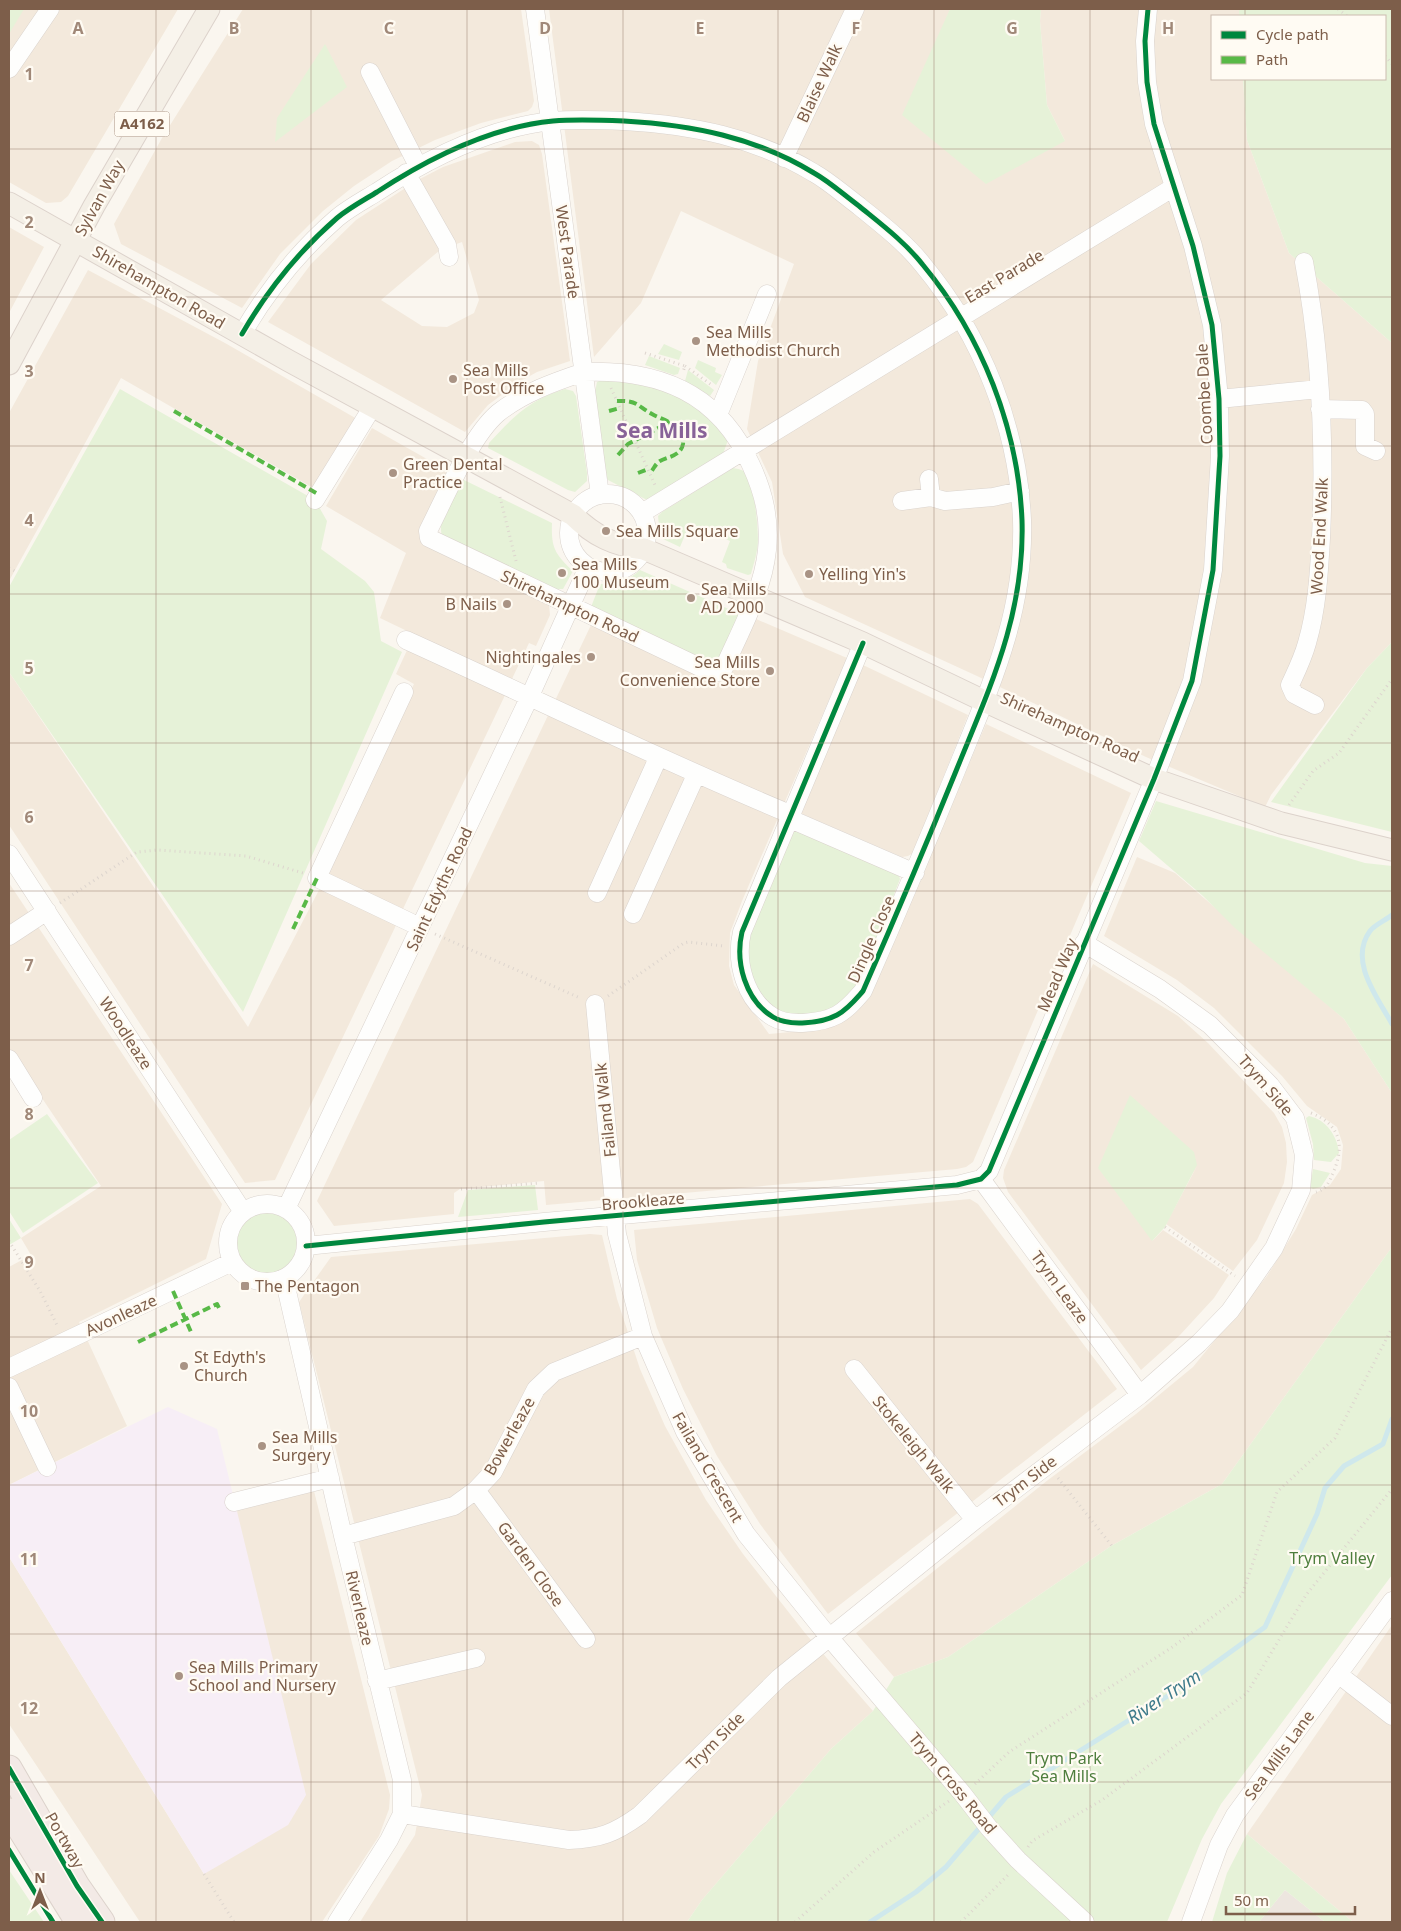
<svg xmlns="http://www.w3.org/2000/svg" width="1401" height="1931" viewBox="0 0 1401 1931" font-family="'Noto Sans',sans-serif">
  <rect width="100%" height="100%" fill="#faf6ef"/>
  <!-- residential -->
  <path fill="#f3e9dc" d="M 9,9 L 178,9 L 68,196 L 61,202 L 46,203 L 9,182 Z
    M 243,9 L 521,9 L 534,101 L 532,107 L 528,111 L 481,123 L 435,140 L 392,161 L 354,186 L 323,211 L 280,254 L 242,308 L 121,244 L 114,224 L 162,138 Z
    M 549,9 L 950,9 L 945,23 L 1065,141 L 1047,105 L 1040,21 L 1041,9 L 1239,9 L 1239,16 L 1212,16 L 1212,79 L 1243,79 L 1247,140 L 1289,253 L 1392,343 L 1392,642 L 1367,668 L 1271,795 L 1265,807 L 1146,757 L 977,676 L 805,597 L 783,554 L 772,482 L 747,429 L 758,361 L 794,264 L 681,211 L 641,303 L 594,357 Z
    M 532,141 L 539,145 L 542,154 L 570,361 L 537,372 L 519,382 L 488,405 L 465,432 L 268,322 L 311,264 L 356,220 L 407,187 L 440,250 L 381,300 L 422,326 L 447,327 L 474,313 L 479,300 L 462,242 L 451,246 L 414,182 L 443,167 L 515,142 Z
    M 9,227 L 44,247 L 9,313 Z
    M 88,270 L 225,343 L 357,419 L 315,489 L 121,378 L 9,581 L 9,413 Z
    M 372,428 L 450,472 L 420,529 L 549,605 L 550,615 L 536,646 L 529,643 L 511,681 L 380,618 L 406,553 L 326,506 Z
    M 756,619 L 847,658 L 742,901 L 730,933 L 729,966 L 734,985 L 769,1034 L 802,1031 L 851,1015 L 863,1005 L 873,988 L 929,859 L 986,724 L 1131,793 L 973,1162 L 966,1167 L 957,1169 L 546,1205 L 544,1181 L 460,1189 L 454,1193 L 454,1214 L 334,1226 L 317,1201 L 591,625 L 718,683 L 728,677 Z
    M 409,646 L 508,689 L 402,911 L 329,879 L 327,870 L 414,684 L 396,674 Z
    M 863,665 L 968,715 L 913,853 L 908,856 L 902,857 L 800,813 Z
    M 9,672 L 248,1027 L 319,890 L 329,886 L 399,919 L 275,1180 L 245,1183 L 9,825 Z
    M 1137,857 L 1175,873 L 1344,1019 L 1392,1093 L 1392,1247 L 1222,1484 L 1111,1546 L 948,1657 L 894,1677 L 856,1633 L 1048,1480 L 1136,1414 L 1193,1367 L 1267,1276 L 1296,1229 L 1312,1195 L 1330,1185 L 1341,1169 L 1343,1145 L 1337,1127 L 1307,1106 L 1282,1076 L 1214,1008 L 1177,980 L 1104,936 Z
    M 9,883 L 222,1204 L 206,1259 L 79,1322 L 127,1426 L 9,1485 L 9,1267 L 31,1255 L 21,1238 L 101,1186 L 9,1049 Z
    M 1093,964 L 1178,1016 L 1208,1043 L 1274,1113 L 1282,1127 L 1286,1143 L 1287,1162 L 1284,1183 L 1257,1240 L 1233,1271 L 1166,1224 L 1197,1166 L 1152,1241 L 1163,1230 L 1229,1275 L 1214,1298 L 1180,1335 L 1141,1370 L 1008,1192 L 1003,1178 L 1004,1170 Z
    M 970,1199 L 978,1204 L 1117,1389 L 828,1614 L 760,1524 L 717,1456 L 683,1389 L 657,1328 L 637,1260 L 634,1230 Z
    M 590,1234 L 602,1235 L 617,1299 L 640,1369 L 665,1426 L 706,1500 L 743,1554 L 805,1633 L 873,1711 L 831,1749 L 702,1900 L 687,1922 L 360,1922 L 415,1835 L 422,1795 L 299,1302 L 331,1257 Z
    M 313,1487 L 390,1795 L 389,1809 L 379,1836 L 322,1922 L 140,1922 L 9,1724 L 9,1557 L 204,1874 L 235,1505 Z
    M 1392,1625 L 1392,1922 L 1353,1922 L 1247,1834 Z"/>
  <!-- industrial -->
  <path fill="#ede6df" d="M 1285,1890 L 1325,1922 L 1259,1922 Z"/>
  <!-- education -->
  <path fill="#f7eef6" d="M 168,1407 L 217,1429 L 306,1795 L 288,1825 L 204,1874 L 9,1557 L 9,1485 Z"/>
  <!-- green -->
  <path fill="#e6f2d8" d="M 9,9 L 24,9 L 9,34 Z
    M 950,9 L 1041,9 L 1040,21 L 1047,105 L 1065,141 L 986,184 L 902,115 Z
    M 1239,9 L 1392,9 L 1392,343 L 1289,253 L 1247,140 L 1243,79 L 1385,79 L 1385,16 L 1239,16 Z
    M 325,44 L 347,87 L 275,142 L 277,118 Z
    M 664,344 L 682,352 L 679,360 L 658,354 Z
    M 649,356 L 680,368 L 678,374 L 674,375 L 645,365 Z
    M 698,360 L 716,368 L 715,372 L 722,375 L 716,385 L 695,368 Z
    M 688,370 L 714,390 L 710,396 L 685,381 Z
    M 606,378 C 660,384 694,396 728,440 L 723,454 L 647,500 L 608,480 L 606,476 L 595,392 L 597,382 Z
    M 120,389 L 315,500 L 327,521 L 321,549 L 365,581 L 374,592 L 381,641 L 402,652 L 243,1012 L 9,672 L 9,587 Z
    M 565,389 L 573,391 L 576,396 L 587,473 L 587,481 L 575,492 L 568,490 L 488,448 L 489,443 C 512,418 530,399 565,389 Z
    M 733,468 C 739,469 744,470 747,474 C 754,483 758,527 758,539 C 758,551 754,563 751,574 L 748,575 L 727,568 L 726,564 L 722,562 L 730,541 L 690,523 L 680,547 L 663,539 L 660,535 L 658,516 L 662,512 Z
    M 462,479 L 552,523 C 551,548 555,554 573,571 L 563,589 L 556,589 L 443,539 C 435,518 452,498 462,479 Z
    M 640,570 L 740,614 C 733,629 726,663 708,664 L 591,607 L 600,584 C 616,584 628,581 640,570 Z
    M 1392,642 L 1392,832 L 1271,802 L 1367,668 Z
    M 1156,801 L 1365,863 L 1392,866 L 1392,1093 L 1344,1019 L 1235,928 L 1203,896 L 1139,841 Z
    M 791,829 L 898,873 L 900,879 L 860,981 L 848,996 L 832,1008 L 809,1015 L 786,1014 L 776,1011 L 754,987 L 745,942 Z
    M 1130,1095 L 1194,1152 L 1197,1165 L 1165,1227 L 1152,1241 L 1098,1168 Z
    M 47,1114 L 98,1183 L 23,1233 L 9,1211 L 9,1140 Z
    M 1309,1116 C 1327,1120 1337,1136 1339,1153 L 1331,1162 L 1314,1160 L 1313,1144 L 1306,1118 Z
    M 1313,1169 L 1330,1173 L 1321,1187 L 1313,1189 L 1310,1187 Z
    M 535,1185 L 538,1210 L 458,1217 L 468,1190 Z
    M235 1243a32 32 0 1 1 64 0a32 32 0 1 1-64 0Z
    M 9,1219 L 21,1238 L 9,1245 Z
    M 1392,1247 L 1392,1575 L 1221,1804 L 1202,1839 L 1167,1922 L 687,1922 L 702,1900 L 831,1749 L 873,1711 L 894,1677 L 948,1657 L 1111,1546 L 1222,1484 Z
    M 1247,1834 L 1353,1922 L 1325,1922 L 1285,1890 L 1259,1922 L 1212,1922 L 1227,1873 Z
    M 9,1870 L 44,1922 L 9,1922 Z"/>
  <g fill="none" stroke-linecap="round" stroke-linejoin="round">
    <!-- stream -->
    <path stroke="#cfe8ec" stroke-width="5" d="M 1392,915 C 1386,920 1374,925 1370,931 C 1348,961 1378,998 1392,1024
      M 870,1922 L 916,1892 L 946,1867 L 1006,1797 L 1182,1687 L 1265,1627 L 1317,1514 L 1325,1488 L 1344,1466 L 1383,1444 L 1392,1419"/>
    <!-- minor casing -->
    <g stroke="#dad3cd" stroke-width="19">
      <path id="minor" d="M 535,9 L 600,495
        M 9,69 L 50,9
        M 370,72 L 418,166
        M 784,158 L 855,9
        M 406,173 L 447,245 L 449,257
        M 1304,262 C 1321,352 1325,447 1321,538 C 1319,573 1317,609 1307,643 C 1303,658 1296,672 1290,685 L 1294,694 L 1315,705
        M 242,334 C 267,291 299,251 337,218 C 349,208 364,200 377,192 C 429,158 490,127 553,121 C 576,119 600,120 624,121 C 692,125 755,137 814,173 C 830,182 844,195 859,206 C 881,224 905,242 923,265 C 982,336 1018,428 1022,520 C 1025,614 990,687 956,771 C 926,845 895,918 863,991 C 855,1000 848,1009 837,1015 C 822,1023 789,1027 773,1017 C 745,1000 735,962 742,932 L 863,643
        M 584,372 C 659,369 719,393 751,465 C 764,493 770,519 767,550 C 763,591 740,631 724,668 L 719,672 L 710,672 L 429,538 L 428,531 C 445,498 470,437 498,413 C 523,393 554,382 584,372 Z
        M 1219,399 L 1319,389
        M 1320,409 L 1362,410 L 1365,414 L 1365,446 L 1376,451
        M 718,415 L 767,294
        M 929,479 L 931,497
        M569 533a39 39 0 1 1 78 0a39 39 0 1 1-78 0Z
        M 315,500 L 373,406
        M 902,501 L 931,497 L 945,501 L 993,497 L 1020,491
        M 642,513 L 1174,187
        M 406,640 C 534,698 660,760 790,814
        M 404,692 L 317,878 L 420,927
        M 788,818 L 915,873
        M 9,854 L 243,1212
        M 597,893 L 658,758
        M 633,914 L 696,775
        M 9,936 L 47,911
        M 595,1004 L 617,1234 L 643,1336 L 685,1432 L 746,1534 L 829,1637 L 962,1793 L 989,1828 L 1018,1860 L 1085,1922
        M 9,1059 L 33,1098
        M 981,1179 L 1140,1395
        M228 1243a39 39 0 1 1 78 0a39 39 0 1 1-78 0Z
        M 286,1209 L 530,696 L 588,567
        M 306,1246 L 544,1222 L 957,1185 L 981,1179 L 989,1171 L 1154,779 L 1192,681 L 1213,570 L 1220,456 L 1219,399 L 1212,325 L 1193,246 L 1154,124 L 1147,82 L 1145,41 L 1148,9
        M 284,1278 L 343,1536 L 402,1780 L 402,1814 L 389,1840 L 337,1922
        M 9,1368 L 232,1262
        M 854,1369 L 975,1520
        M 9,1387 L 47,1467
        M 476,1490 L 586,1639
        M 234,1502 L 330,1478
        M 343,1536 L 454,1506 L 476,1490 L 493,1472 L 536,1389 L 554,1372 L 643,1336
        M 1338,1674 L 1392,1716
        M 377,1681 L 476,1658
        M 402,1814 L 569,1840 C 600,1839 615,1833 640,1815 L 779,1678 L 975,1520 L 1140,1395 L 1199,1343 L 1230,1311 L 1274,1248 L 1301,1190 L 1304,1155 L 1295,1118 L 1270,1085 L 1210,1025 L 1160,989 L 1084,943
        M 1191,1922 L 1219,1845 L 1235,1815 L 1392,1601"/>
    </g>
    <!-- major casing -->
    <g stroke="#dcd2cb" stroke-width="23">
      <path id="major" d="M 9,203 L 289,361 L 573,515 C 594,536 615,546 644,549 L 863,643 L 984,701 L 1154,779 L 1281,823 L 1392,850
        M 9,364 L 94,206 L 209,9"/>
    </g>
    <!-- highway casing -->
    <g stroke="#dcd2cb" stroke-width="27">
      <path id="highway" d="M 9,1768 L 77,1886 L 102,1922
        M 9,1811 L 78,1922"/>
    </g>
    <!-- path -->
    <path stroke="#ddd5ce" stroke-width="3" stroke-dasharray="1 4" stroke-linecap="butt" d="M 1338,9 L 1347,16
      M 1385,56 L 1392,64
      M 645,353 L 685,366 L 683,372
      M 685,366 L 713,386
      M 611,388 L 655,485
      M 500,497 L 516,561
      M 9,568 L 17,572
      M 1289,805 L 1313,771 L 1339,753 L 1392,679
      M 60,903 L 137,852 L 158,850 L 246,856 L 303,873
      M 435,934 L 580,998
      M 608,996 L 684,943 L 688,942 L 724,946
      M 1311,1113 C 1342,1125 1345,1148 1332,1175 C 1329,1183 1325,1190 1316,1192
      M 461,1189 L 540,1183
      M 1165,1227 L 1235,1276
      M 9,1241 L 40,1291 L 58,1327
      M 1058,1478 L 1112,1546
      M 975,1784 L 1009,1752 L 1171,1648 L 1242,1595 L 1277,1492 L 1335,1438 L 1392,1328
      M 1028,1847 L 1032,1841 L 1102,1800 L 1247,1693 L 1306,1595 L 1392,1489
      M 204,1874 L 234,1922
      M 795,1922 L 874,1852 L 949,1801
      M 961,1922 L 1009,1874"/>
    <!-- minor -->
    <use href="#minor" stroke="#fefefd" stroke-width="18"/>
    <!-- major -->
    <use href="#major" stroke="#f4efe6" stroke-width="21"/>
    <!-- highway -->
    <use href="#highway" stroke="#f3eae6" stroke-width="25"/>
    <!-- quiet -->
    <path stroke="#58b947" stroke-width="4" stroke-dasharray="8 4" stroke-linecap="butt" d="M 617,401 C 638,400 637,406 652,414 C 664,421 685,424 683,444 C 681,456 667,457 660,461 C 655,464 654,469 650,473
      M 174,411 L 318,494
      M 609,411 L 620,408
      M 618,455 L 628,444 L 670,422
      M 638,473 L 648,469
      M 293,929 L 317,878
      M 173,1291 L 191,1332
      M 138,1342 L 217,1304 L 219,1308"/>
    <!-- cycleway casing -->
    <g stroke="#fffbf3" stroke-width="8">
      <path id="cycleway" d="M 242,334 C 267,291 299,251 337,218 C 349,208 364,200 377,192 C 429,158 490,127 553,121 C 576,119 600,120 624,121 C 692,125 755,137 814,173 C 830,182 844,195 859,206 C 881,224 905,242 923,265 C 982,336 1018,428 1022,520 C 1025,614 990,687 956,771 C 926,845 895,918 863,991 C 855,1000 848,1009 837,1015 C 822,1023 789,1027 773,1017 C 745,1000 735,962 742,932 L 863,643
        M 306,1246 L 544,1222 L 957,1185 L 981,1179 L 989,1171 L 1154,779 L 1192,681 L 1213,570 L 1220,456 L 1219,399 L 1212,325 L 1193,246 L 1154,124 L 1147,82 L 1145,41 L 1148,9
        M 9,1768 L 77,1886 L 102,1922
        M 9,1850 L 53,1922"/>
    </g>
    <!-- cycleway -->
    <use href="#cycleway" stroke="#00873e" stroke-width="5"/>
  </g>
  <!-- grid -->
  <path fill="none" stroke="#a08878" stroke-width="1" stroke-opacity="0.55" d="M 156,9 L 156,1922M 311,9 L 311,1922M 467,9 L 467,1922M 623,9 L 623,1922M 778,9 L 778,1922M 934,9 L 934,1922M 1090,9 L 1090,1922M 1245,9 L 1245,16M 1245,79 L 1245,1922M 9,149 L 1392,149M 9,297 L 1392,297M 9,446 L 1392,446M 9,594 L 1392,594M 9,743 L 1392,743M 9,891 L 1392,891M 9,1040 L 1392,1040M 9,1188 L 1392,1188M 9,1337 L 1392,1337M 9,1485 L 1392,1485M 9,1634 L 1392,1634M 9,1782 L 1392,1782"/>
  <!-- markers -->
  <g fill="#a99384" stroke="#fffbf3" stroke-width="2">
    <circle cx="696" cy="341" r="5"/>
    <circle cx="453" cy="379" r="5"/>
    <circle cx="393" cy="473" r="5"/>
    <circle cx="606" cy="531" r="5"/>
    <circle cx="562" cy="573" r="5"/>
    <circle cx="809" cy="574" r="5"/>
    <circle cx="691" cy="598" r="5"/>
    <circle cx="507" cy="604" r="5"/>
    <circle cx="591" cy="657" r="5"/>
    <circle cx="770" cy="671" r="5"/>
    <rect x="240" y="1281" width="10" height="10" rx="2.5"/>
    <circle cx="184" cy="1366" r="5"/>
    <circle cx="262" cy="1446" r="5"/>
    <circle cx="179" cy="1676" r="5"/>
  </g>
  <g text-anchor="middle" stroke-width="4.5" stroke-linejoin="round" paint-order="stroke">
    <!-- shield labels -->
    <rect fill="#fffbf3" stroke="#a48d7d" stroke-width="1" x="114.5" y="111.5" width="55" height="25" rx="4"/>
    <g font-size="15" font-weight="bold" fill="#7d5e4a">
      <text x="142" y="129">A4162</text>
    </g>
    <!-- street labels -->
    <g font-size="16" fill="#7d5e4a" stroke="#fffbf3">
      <text transform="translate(819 83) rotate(-65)" y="6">Blaise Walk</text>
      <text transform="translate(99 198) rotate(-61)" y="6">Sylvan Way</text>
      <text transform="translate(568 252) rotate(82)" y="6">West Parade</text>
      <text transform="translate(1004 276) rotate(-31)" y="6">East Parade</text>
      <text transform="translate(159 287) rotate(30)" y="6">Shirehampton Road</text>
      <text transform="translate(1204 394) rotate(-93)" y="6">Coombe Dale</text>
      <text transform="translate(1319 536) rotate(-87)" y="6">Wood End Walk</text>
      <text transform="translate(570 606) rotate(25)" y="6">Shirehampton Road</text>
      <text transform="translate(1070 727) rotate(24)" y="6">Shirehampton Road</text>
      <text transform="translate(439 889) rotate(-65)" y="6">Saint Edyths Road</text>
      <text transform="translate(871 939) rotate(-66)" y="6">Dingle Close</text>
      <text transform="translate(1057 975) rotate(-67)" y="6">Mead Way</text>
      <text transform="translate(126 1033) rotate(57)" y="6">Woodleaze</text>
      <text transform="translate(1266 1085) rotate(49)" y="6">Trym Side</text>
      <text transform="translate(605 1110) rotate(-96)" y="6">Failand Walk</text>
      <text transform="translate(643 1201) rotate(-5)" y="6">Brookleaze</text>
      <text transform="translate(1060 1287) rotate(54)" y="6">Trym Leaze</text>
      <text transform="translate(121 1315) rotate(-25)" y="6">Avonleaze</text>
      <text transform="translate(509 1436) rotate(-61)" y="6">Bowerleaze</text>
      <text transform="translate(914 1444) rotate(51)" y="6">Stokeleigh Walk</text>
      <text transform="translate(708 1467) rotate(60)" y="6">Failand Crescent</text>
      <text transform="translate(1025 1481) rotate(-37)" y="6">Trym Side</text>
      <text transform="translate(531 1564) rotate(54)" y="6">Garden Close</text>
      <text transform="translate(360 1608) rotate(77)" y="6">Riverleaze</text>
      <text transform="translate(715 1741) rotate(-45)" y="6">Trym Side</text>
      <text transform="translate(1279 1755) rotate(-54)" y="6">Sea Mills Lane</text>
      <text transform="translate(953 1783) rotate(50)" y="6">Trym Cross Road</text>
      <text transform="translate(65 1840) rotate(60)" y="6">Portway</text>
    </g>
    <!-- poi labels -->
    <g font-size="16" fill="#7d5e4a" stroke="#fffbf3" text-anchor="start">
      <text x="706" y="338">Sea Mills<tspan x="706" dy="18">Methodist Church</tspan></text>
      <text x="463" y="376">Sea Mills<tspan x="463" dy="18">Post Office</tspan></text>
      <text x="403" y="470">Green Dental<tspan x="403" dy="18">Practice</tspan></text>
      <text x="616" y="537">Sea Mills Square</text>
      <text x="572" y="570">Sea Mills<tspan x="572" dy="18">100 Museum</tspan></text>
      <text x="819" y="580">Yelling Yin's</text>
      <text x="701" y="595">Sea Mills<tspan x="701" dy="18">AD 2000</tspan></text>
      <text x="497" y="610" text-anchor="end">B Nails</text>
      <text x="581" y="663" text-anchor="end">Nightingales</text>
      <text x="760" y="668" text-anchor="end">Sea Mills<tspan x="760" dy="18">Convenience Store</tspan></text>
      <text x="255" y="1292">The Pentagon</text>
      <text x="194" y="1363">St Edyth's<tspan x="194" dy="18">Church</tspan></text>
      <text x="272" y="1443">Sea Mills<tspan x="272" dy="18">Surgery</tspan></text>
      <text x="189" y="1673">Sea Mills Primary<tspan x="189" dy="18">School and Nursery</tspan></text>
    </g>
    <!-- park labels -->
    <g font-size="16" fill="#4e7e3d" stroke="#fffbf3">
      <text x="1332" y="1564">Trym Valley</text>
      <text x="1064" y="1764">Trym Park<tspan x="1064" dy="18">Sea Mills</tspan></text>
    </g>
    <!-- water labels -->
    <g font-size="18" font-style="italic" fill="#3e7b8b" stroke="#fffbf3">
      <text transform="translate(1164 1697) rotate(-33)" y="6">River Trym</text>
    </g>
    <!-- district labels -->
    <g font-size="21" font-weight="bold" fill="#886298" stroke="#fffbf3">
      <text x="662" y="438">Sea Mills</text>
    </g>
  </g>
  <g font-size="16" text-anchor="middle" font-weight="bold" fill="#a08878" stroke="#fffbf3" stroke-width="4.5" stroke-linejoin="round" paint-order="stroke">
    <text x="78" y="34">A</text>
    <text x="234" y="34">B</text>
    <text x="389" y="34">C</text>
    <text x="545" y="34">D</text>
    <text x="700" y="34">E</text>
    <text x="856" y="34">F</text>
    <text x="1012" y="34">G</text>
    <text x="1168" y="34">H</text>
    <text x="29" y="80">1</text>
    <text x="29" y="228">2</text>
    <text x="29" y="377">3</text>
    <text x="29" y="526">4</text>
    <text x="29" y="674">5</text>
    <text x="29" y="823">6</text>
    <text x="29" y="971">7</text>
    <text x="29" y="1120">8</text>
    <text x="29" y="1268">9</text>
    <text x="29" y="1417">10</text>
    <text x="29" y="1565">11</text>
    <text x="29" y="1714">12</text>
  </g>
  <!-- border -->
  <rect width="1401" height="1931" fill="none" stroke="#7d5e4a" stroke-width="20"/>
  <!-- legend -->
  <rect x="1211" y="15" width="175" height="65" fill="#fffbf3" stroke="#cbbcaf"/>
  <rect x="1221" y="31" width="25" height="8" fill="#00873e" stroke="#cbbcaf"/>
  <text x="1256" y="40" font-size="15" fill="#7d5e4a">Cycle path</text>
  <rect x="1221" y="56" width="25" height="8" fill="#58b947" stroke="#cbbcaf"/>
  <text x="1256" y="65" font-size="15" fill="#7d5e4a">Path</text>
  <!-- north arrow -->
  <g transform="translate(40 1891)" stroke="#fffbf3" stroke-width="4" paint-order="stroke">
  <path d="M0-4L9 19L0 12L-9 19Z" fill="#7d5e4a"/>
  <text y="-8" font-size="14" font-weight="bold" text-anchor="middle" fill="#7d5e4a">N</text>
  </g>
  <!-- scale -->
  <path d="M1226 1906v8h129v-8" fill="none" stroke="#7d5e4a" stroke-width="2.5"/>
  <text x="1234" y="1906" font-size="15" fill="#7d5e4a" stroke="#fffbf3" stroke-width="4" paint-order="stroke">50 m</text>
</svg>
